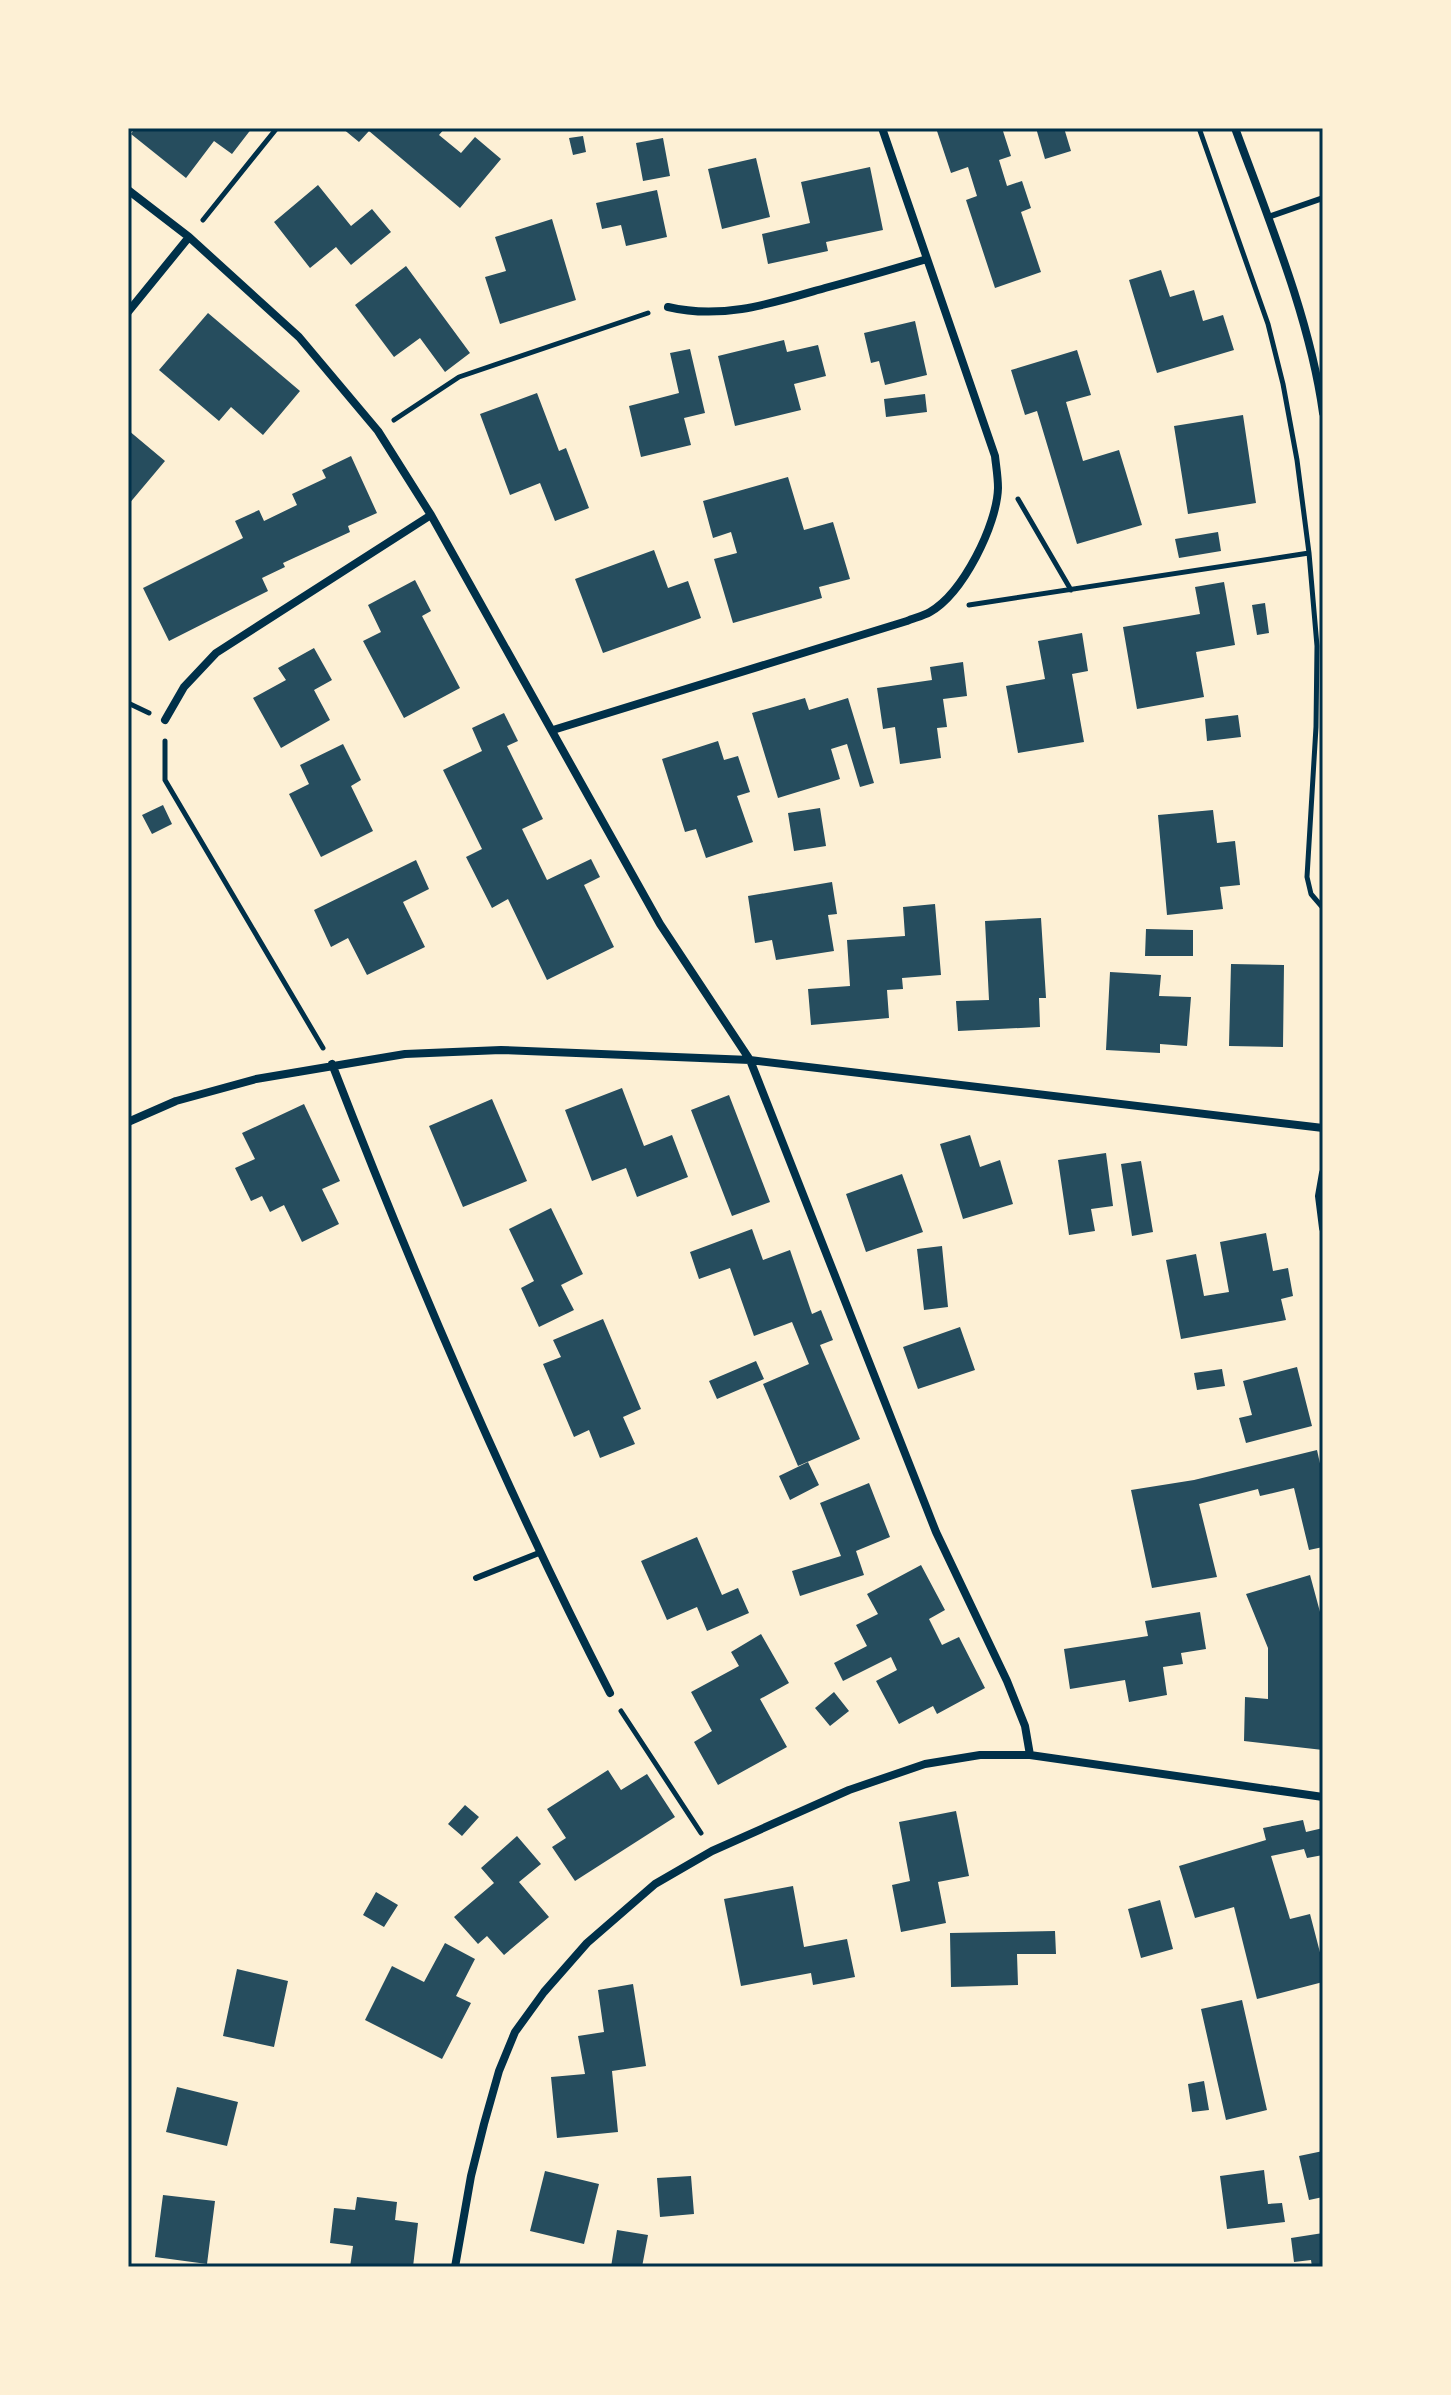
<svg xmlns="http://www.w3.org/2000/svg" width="1451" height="2395" viewBox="0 0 1451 2395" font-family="Montserrat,sans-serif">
  <rect width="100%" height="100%" fill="#fdf0d5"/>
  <!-- building -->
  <path fill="#264d5e" d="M 135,128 L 252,128 L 232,154 L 214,141 L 186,178 L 131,134 Z
    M 342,128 L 445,128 L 439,135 L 461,153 L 475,137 L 501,159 L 460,208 L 369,131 L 359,142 Z
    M 936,128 L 1002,128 L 1011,156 L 999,160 L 1007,186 L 1022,181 L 1031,208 L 1021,212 L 1041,272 L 995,288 L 966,200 L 977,196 L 968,167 L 951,173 Z
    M 1036,128 L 1064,128 L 1071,151 L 1045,159 Z
    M 583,136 L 586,152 L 573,155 L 569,138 Z
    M 663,138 L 670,176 L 643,181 L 636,143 Z
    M 756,158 L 770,217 L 722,229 L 708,169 Z
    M 870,167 L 883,230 L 826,242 L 828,251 L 768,264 L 762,234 L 810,223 L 801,182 Z
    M 318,185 L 351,226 L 372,209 L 391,232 L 351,265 L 336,247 L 310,268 L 274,222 Z
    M 657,190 L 667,237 L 626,246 L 621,225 L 602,229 L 596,203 Z
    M 552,219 L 576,300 L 500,324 L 485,277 L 506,271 L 495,237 Z
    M 406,266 L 470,353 L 445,372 L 420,338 L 394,357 L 355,305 Z
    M 1161,270 L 1170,297 L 1194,290 L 1203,321 L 1223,315 L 1234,350 L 1157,373 L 1129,280 Z
    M 208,313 L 300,391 L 263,435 L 231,407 L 219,421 L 159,370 Z
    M 915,321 L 927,375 L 885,385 L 879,361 L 871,363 L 864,333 Z
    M 784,340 L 787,352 L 818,345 L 826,376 L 794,384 L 801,410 L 735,426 L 718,356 Z
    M 690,349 L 705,413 L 684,418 L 691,445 L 641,457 L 629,406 L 679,393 L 670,353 Z
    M 1077,350 L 1091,395 L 1066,402 L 1083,461 L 1119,450 L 1142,525 L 1077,544 L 1037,411 L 1025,415 L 1011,370 Z
    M 537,393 L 559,451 L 566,448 L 589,508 L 555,521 L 540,483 L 510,495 L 480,414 Z
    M 925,394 L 927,412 L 886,417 L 884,399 Z
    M 1243,415 L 1256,503 L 1188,514 L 1174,426 Z
    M 128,430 L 165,461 L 128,505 Z
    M 351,456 L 377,513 L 348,526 L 350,532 L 283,563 L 285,567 L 262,578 L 268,591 L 169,641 L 143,588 L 243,538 L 235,521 L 259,510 L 264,521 L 297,505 L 292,494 L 326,478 L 322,470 Z
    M 788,477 L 804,530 L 833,522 L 850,579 L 819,587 L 822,598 L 733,623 L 714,559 L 737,553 L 731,532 L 713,538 L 703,501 Z
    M 1218,532 L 1221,551 L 1179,558 L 1175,539 Z
    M 654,550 L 668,588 L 688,581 L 701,618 L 603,653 L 575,579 Z
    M 415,580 L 431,611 L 422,616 L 460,688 L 404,718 L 363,641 L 381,632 L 368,605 Z
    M 1224,582 L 1235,645 L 1196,652 L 1204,697 L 1137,709 L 1123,627 L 1200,614 L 1195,587 Z
    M 1265,603 L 1269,633 L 1257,635 L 1252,605 Z
    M 1082,633 L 1088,671 L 1072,674 L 1084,742 L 1018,753 L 1006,686 L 1045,679 L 1038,641 Z
    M 314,648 L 332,680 L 314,690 L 330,720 L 281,748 L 253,698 L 286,680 L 278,668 Z
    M 963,662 L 967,696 L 943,699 L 947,727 L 937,728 L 941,758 L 900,764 L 895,727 L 883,729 L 877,688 L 932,680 L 930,667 Z
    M 805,698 L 809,710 L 848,698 L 874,783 L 860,787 L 847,744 L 831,749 L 840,779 L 778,798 L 752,713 Z
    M 504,713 L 518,741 L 507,746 L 543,819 L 522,829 L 547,880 L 591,859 L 600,877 L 584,885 L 614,947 L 547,980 L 508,899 L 492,908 L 466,857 L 482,849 L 443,770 L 482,751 L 472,728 Z
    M 1238,715 L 1241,737 L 1207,741 L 1205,719 Z
    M 718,741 L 724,760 L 738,756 L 750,792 L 737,796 L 753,842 L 706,858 L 696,829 L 685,832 L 662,759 Z
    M 343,744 L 361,780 L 351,786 L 373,831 L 321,857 L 289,794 L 309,784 L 300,765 Z
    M 163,805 L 172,824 L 152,834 L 142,815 Z
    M 820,808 L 826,846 L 794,851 L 788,813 Z
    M 1213,810 L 1217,843 L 1235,841 L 1240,885 L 1220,887 L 1223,909 L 1167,915 L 1158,815 Z
    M 416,860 L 429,889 L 403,902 L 425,947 L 367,975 L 348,938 L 331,947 L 314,910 Z
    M 832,882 L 837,914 L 828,915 L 834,951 L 776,960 L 772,940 L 755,943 L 748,896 Z
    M 935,904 L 941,975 L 902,978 L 903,989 L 887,990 L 889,1018 L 811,1025 L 808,989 L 850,986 L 847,940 L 905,936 L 903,907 Z
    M 1041,918 L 1046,998 L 1039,998 L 1040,1027 L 958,1031 L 956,1001 L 989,1000 L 985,921 Z
    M 1146,929 L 1193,930 L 1193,956 L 1145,956 Z
    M 1231,964 L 1284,965 L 1283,1047 L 1229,1046 Z
    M 1110,972 L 1161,975 L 1159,996 L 1191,997 L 1187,1046 L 1160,1044 L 1160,1053 L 1106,1050 Z
    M 622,1088 L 644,1146 L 672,1135 L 688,1177 L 637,1197 L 626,1168 L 592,1181 L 565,1110 Z
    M 729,1095 L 770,1202 L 732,1216 L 691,1110 Z
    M 492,1099 L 527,1181 L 463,1207 L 429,1126 Z
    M 304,1104 L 340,1181 L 322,1189 L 339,1224 L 302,1242 L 284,1205 L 270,1212 L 262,1196 L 251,1201 L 235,1168 L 255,1159 L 242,1133 Z
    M 970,1135 L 980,1167 L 1000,1160 L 1013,1204 L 963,1219 L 940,1144 Z
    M 1106,1153 L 1113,1206 L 1091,1209 L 1095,1231 L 1069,1235 L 1058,1160 Z
    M 1141,1161 L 1153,1232 L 1132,1236 L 1121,1164 Z
    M 902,1174 L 923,1232 L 866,1252 L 846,1194 Z
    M 551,1208 L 583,1274 L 561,1285 L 574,1310 L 539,1327 L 521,1288 L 534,1281 L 509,1229 Z
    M 752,1229 L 763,1260 L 790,1250 L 812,1314 L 821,1310 L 833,1340 L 820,1345 L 860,1439 L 798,1466 L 763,1384 L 809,1364 L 792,1322 L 754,1336 L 730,1268 L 699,1279 L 690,1252 Z
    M 1266,1233 L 1273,1271 L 1288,1268 L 1293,1296 L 1281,1299 L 1286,1320 L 1181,1339 L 1166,1260 L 1196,1254 L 1204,1296 L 1229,1292 L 1220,1242 Z
    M 942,1246 L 948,1307 L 924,1310 L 917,1249 Z
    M 603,1319 L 641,1409 L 623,1417 L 635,1444 L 600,1458 L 589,1430 L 574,1437 L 543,1364 L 561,1357 L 553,1340 Z
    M 960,1327 L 975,1370 L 918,1389 L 903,1347 Z
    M 756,1361 L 764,1379 L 717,1399 L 709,1381 Z
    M 1297,1367 L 1312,1426 L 1246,1443 L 1239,1418 L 1252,1415 L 1243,1381 Z
    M 1222,1369 L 1225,1386 L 1197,1390 L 1194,1373 Z
    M 1317,1450 L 1323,1477 L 1323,1547 L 1309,1550 L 1294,1488 L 1260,1496 L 1258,1489 L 1199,1504 L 1217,1577 L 1152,1588 L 1131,1490 L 1194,1480 Z
    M 808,1462 L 819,1485 L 790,1500 L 779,1476 Z
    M 869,1483 L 890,1537 L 856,1551 L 864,1575 L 800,1596 L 792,1571 L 841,1556 L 820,1503 Z
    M 697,1537 L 722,1595 L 738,1588 L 749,1613 L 707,1631 L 697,1607 L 667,1620 L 641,1561 Z
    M 921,1565 L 945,1610 L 929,1619 L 942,1645 L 959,1637 L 985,1688 L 937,1714 L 933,1706 L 899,1724 L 876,1681 L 897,1670 L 891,1657 L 843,1681 L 834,1663 L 867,1646 L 856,1625 L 878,1614 L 867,1594 Z
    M 1310,1575 L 1323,1623 L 1323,1750 L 1244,1741 L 1245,1697 L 1268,1699 L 1268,1648 L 1246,1594 Z
    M 1200,1612 L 1206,1649 L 1181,1653 L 1183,1664 L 1163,1667 L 1167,1695 L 1129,1702 L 1125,1680 L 1070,1689 L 1064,1649 L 1148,1636 L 1145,1621 Z
    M 761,1634 L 789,1683 L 760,1699 L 787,1747 L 718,1785 L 694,1742 L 712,1731 L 691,1692 L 739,1666 L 731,1652 Z
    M 834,1692 L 849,1711 L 830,1726 L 815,1708 Z
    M 608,1770 L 621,1790 L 647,1774 L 675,1817 L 575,1881 L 552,1847 L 566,1838 L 547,1809 Z
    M 465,1805 L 479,1817 L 462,1836 L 448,1824 Z
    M 956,1811 L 969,1876 L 938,1882 L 946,1923 L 901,1932 L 892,1885 L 910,1881 L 899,1822 Z
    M 1303,1820 L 1306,1832 L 1323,1828 L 1323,1855 L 1307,1858 L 1304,1849 L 1271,1856 L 1290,1919 L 1310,1914 L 1323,1964 L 1323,1982 L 1257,1999 L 1234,1907 L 1195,1918 L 1179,1866 L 1266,1840 L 1263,1828 Z
    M 517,1836 L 541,1864 L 519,1882 L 549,1917 L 504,1955 L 487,1936 L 478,1944 L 454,1917 L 494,1883 L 481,1868 Z
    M 793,1886 L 804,1947 L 847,1939 L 855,1977 L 813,1985 L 811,1973 L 741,1986 L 724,1899 Z
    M 376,1892 L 398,1905 L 384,1927 L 363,1915 Z
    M 1160,1900 L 1173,1949 L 1141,1958 L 1128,1909 Z
    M 1055,1931 L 1056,1954 L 1017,1954 L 1018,1985 L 951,1987 L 950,1933 Z
    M 445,1943 L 475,1959 L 456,1996 L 471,2003 L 442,2059 L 365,2020 L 392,1966 L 424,1982 Z
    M 237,1969 L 288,1981 L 274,2047 L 223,2036 Z
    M 633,1984 L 646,2066 L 612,2071 L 618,2132 L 557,2138 L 551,2077 L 585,2074 L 578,2036 L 604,2032 L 598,1990 Z
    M 1242,2000 L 1267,2110 L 1226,2120 L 1201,2009 Z
    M 1204,2081 L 1209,2110 L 1192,2112 L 1188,2084 Z
    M 177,2087 L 238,2102 L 227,2146 L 166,2132 Z
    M 1323,2151 L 1323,2197 L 1309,2200 L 1299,2156 Z
    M 1264,2170 L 1268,2204 L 1282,2203 L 1285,2222 L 1227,2229 L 1220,2176 Z
    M 545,2171 L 599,2184 L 584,2244 L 530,2231 Z
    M 691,2176 L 694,2214 L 660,2217 L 657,2178 Z
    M 163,2195 L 215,2201 L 207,2264 L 155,2257 Z
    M 357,2197 L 397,2202 L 395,2220 L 418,2223 L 413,2267 L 350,2267 L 353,2246 L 330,2243 L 334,2208 L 355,2210 Z
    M 617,2230 L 648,2235 L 642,2267 L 611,2267 Z
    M 1323,2233 L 1323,2267 L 1312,2267 L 1311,2260 L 1294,2262 L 1291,2238 Z"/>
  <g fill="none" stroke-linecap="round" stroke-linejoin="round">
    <!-- path -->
    <path stroke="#003049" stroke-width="5" d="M 1199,128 L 1268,324 L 1283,384 L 1297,460 L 1309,553 L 1317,646 L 1316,727 L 1307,877 L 1311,894 L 1323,908
      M 203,220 L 277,128
      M 394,420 L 459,377 L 648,313
      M 1018,499 L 1071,590
      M 969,605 L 1309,553
      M 128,703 L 149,713
      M 165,741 L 165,780 L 323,1048
      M 621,1711 L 701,1833"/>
    <!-- service -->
    <path stroke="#003049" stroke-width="6" d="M 1268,217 L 1323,198
      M 476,1578 L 539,1553"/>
    <!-- minor -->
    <path stroke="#003049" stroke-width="8" d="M 1235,128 C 1268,218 1310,318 1323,413
      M 128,190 L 189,237 L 299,337 L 378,431 L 431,515 L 660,924 L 750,1060 L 936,1532 L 1007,1681 L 1025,1726 L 1030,1755
      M 668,307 C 723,320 773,303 825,288 C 859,279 893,269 927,259
      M 128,312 L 189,237
      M 165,720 L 184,687 L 216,653 L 431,515
      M 553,730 L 907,621 C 914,618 923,616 930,612 C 963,593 997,525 998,488 C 998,477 996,466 995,456 L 882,128
      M 332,1064 C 415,1278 505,1489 610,1693
      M 128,1122 L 176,1101 L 256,1079 L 405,1054 L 501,1050 L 750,1060 L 1323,1128
      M 1323,1173 L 1319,1196 L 1323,1228
      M 455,2267 L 471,2176 L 484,2124 L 499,2071 L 515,2032 L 544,1992 L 587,1943 L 655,1884 L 712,1851 L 849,1790 L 925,1764 L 980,1755 L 1030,1755 L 1323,1797"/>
  </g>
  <!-- border -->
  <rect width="1451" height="2395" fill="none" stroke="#fdf0d5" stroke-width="260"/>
  <rect x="130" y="130" width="1191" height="2135" fill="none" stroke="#003049" stroke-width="3"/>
</svg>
